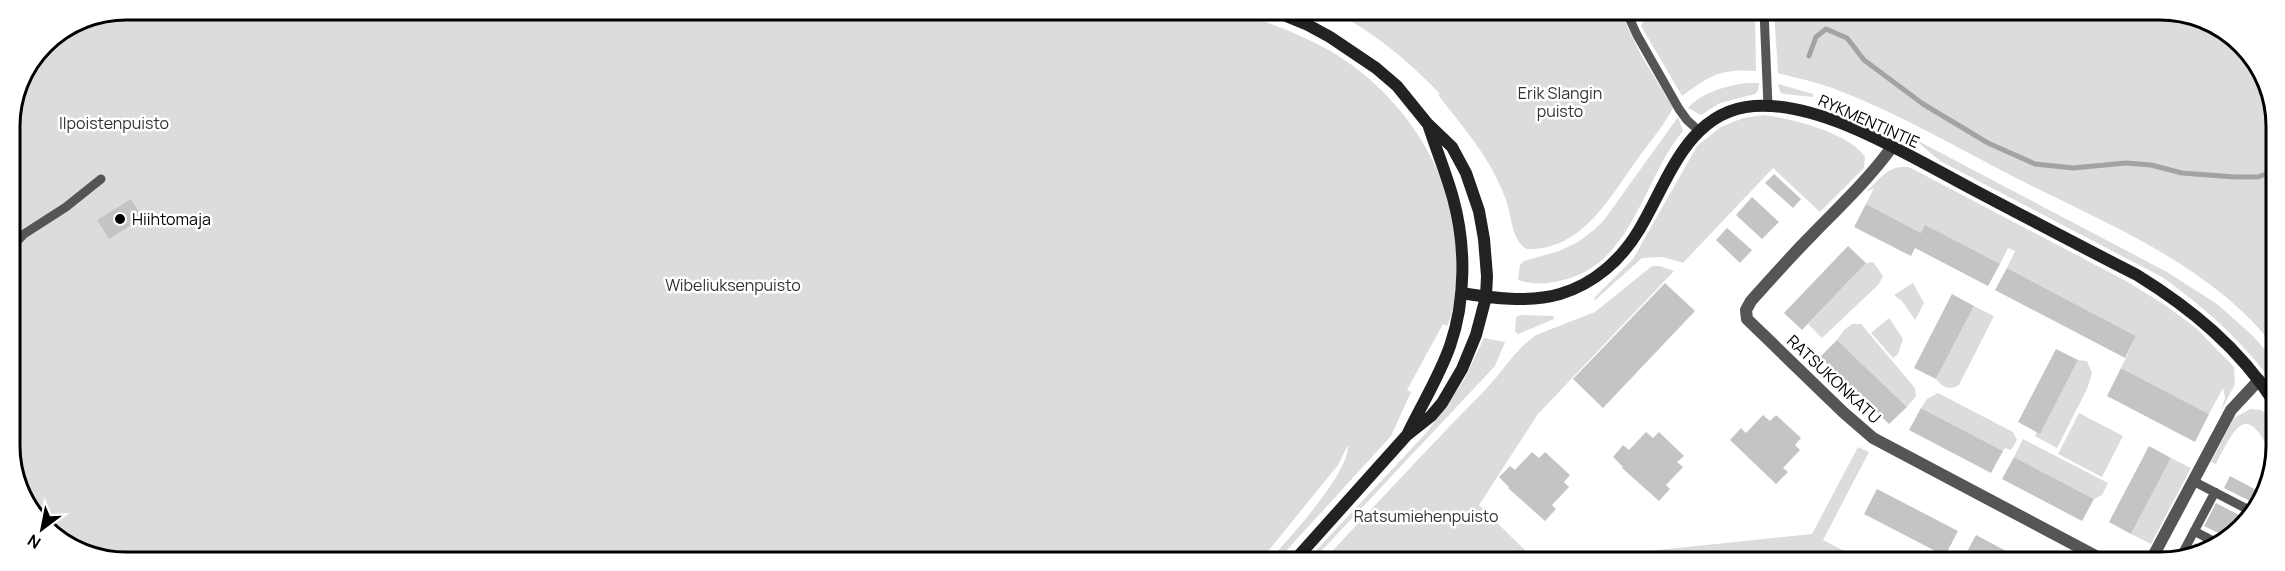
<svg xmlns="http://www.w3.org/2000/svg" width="2285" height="571" viewBox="0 0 2285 571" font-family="Manrope,sans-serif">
  <rect width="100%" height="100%" fill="#fff"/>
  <!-- green -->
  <path fill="#dcdcdc" d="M 126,9 L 1232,10 C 1267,22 1309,37 1340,57 C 1404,98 1454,173 1456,250 C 1457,275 1458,303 1447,326 L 1443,324 L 1407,390 L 1411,392 L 1391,436 L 1277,561 L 1269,561 C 1289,538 1349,474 1348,445 L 1338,465 L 1260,561 L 103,560 L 43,528 L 11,468 L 9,119 L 18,81 L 43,43 L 81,18 Z
    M 1332,10 L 1620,11 L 1641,55 L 1673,108 C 1663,127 1648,144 1636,161 C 1609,199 1581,251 1527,249 C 1511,241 1512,215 1506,200 C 1492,160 1464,128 1438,95 L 1440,94 C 1408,60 1373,32 1332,10 Z
    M 1649,11 L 1755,11 L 1756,71 C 1721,68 1709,76 1682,96 L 1641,26 Z
    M 1774,11 L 2182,11 L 2242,43 L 2274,103 L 2274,346 C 2210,265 2108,224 2018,179 C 1958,148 1898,113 1835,89 C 1816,82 1797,78 1778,73 Z
    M 1746,83 L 1759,83 L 1758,91 L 1755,94 L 1720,103 L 1701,115 L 1688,108 C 1702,92 1726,86 1746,83 Z
    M 1778,84 L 1813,94 L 1813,97 L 1784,94 L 1780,92 Z
    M 1764,115 C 1791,118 1850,133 1865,157 L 1864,168 L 1820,212 L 1773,168 L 1683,263 L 1663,257 L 1642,258 L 1594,301 L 1595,297 L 1633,259 L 1697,146 L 1721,127 L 1743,118 Z
    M 1678,117 L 1683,131 C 1643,178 1633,264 1563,280 C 1547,284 1534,285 1518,280 L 1520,265 L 1524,261 L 1559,251 L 1578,242 L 1594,230 L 1604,220 Z
    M 1884,123 L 2167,272 L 2217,304 L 2253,336 L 2274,360 L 2274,385 C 2243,341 2205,308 2162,277 L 1940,161 L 1919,143 L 1882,126 Z
    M 1900,167 L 1909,167 L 2126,281 L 2165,305 L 2196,328 L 2234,367 L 2235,384 L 2221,411 L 2225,398 L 2223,388 L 2209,414 L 2121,368 L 2136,336 L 2007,268 L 2015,251 L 2008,248 L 2000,264 L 1921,233 L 1866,204 L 1874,188 L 1866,192 C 1877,182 1885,169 1900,167 Z
    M 1873,262 L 1883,276 L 1879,284 L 1822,338 L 1808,324 L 1866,263 Z
    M 1652,266 L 1659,266 L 1674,271 L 1538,414 L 1479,505 L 1536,561 L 1323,561 C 1377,503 1431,445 1486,389 C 1503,371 1516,349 1536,335 L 1595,312 Z
    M 1913,283 L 1924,303 L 1915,320 L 1902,301 L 1894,295 Z
    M 1974,306 L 1994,316 L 1959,385 C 1950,391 1942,387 1936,379 Z
    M 1521,315 L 1553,316 L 1554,319 L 1518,334 L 1515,331 L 1516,317 Z
    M 1889,318 L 1903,339 L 1898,354 L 1893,358 L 1871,333 Z
    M 1852,324 L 1861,324 L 1915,388 L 1916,396 L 1907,407 L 1837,340 L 1844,330 Z
    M 1484,338 L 1505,342 L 1495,366 L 1312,561 L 1306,561 L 1428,431 L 1464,380 Z
    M 2078,360 L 2087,361 L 2092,373 L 2087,389 L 2057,448 L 2035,436 L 2037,432 L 2040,433 Z
    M 1938,393 L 2013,432 L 2017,440 L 2011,450 L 2005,448 L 2003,451 L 1921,408 L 1927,399 Z
    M 2250,409 L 2261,410 L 2274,419 L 2274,459 C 2247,402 2237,423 2216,464 L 2211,462 L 2234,418 Z
    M 2079,413 L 2123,436 L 2102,477 L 2058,454 Z
    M 2023,439 L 2108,483 L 2102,495 L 2094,499 L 2014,457 Z
    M 1858,447 L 1869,452 L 1823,540 L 1864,561 L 1554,561 L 1812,534 Z
    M 2171,458 L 2191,468 L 2151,544 L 2131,534 Z"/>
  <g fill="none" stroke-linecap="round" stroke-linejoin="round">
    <!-- stream -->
    <path stroke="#a3a3a3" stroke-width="5" d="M 1809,56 L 1816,37 L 1826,29 L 1847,38 L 1864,60 L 1923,104 L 1988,143 L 2035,164 L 2073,168 L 2126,163 L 2151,165 L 2182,173 L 2235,177 L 2258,177 L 2274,171"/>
  </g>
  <!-- building -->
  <path fill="#c4c4c4" d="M 1774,174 L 1801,199 L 1793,208 L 1765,183 Z
    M 1752,197 L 1779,222 L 1762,239 L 1736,215 Z
    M 131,199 L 143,218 L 109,239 L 97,220 Z
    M 1866,204 L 1921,233 L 1925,225 L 2000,264 L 1988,286 L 1915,248 L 1911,256 L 1854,227 Z
    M 1727,228 L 1752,250 L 1740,263 L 1716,240 Z
    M 1848,246 L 1866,263 L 1802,330 L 1784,313 Z
    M 2007,268 L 2136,336 L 2125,358 L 1995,290 Z
    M 1665,283 L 1695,311 L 1603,408 L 1573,379 Z
    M 1952,294 L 1974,306 L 1936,379 L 1914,368 Z
    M 1837,340 L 1907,407 L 1889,424 L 1820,357 Z
    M 2056,349 L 2078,360 L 2040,434 L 2018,422 Z
    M 2121,368 L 2209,414 L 2195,442 L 2107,396 Z
    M 1921,408 L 2003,451 L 1991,473 L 1909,430 Z
    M 1763,415 L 1770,421 L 1776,415 L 1801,438 L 1795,445 L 1800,450 L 1783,468 L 1788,472 L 1776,484 L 1730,440 L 1741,428 L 1746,433 Z
    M 1646,432 L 1653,438 L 1659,432 L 1684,456 L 1677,462 L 1683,467 L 1666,485 L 1670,489 L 1659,501 L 1622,468 L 1623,467 L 1613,457 L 1623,445 L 1629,450 Z
    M 2149,446 L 2171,458 L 2131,534 L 2109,522 Z
    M 1532,452 L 1539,458 L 1545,452 L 1570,475 L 1564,482 L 1569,487 L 1552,505 L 1556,509 L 1545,521 L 1508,488 L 1509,487 L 1499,477 L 1510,466 L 1515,470 Z
    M 2014,457 L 2094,499 L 2082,521 L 2002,479 Z
    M 2230,476 L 2260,492 L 2254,503 L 2224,488 Z
    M 1877,489 L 1958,531 L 1945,556 L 1864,514 Z
    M 2216,503 L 2245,518 L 2236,533 L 2226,537 L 2204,526 Z
    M 1976,535 L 2027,562 L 1967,562 L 1963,559 Z
    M 2195,543 L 2202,547 L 2191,552 Z"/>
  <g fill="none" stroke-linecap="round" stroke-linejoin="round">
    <!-- lane -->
    <path stroke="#555" stroke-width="9" d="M 1626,11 L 1637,35 L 1679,109 L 1687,120 L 1699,131
      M 1764,11 L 1768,106
      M 10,249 L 24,234 L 66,207 L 101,179
      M 2193,481 L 2249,510
      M 2194,531 L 2215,542
      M 2181,556 L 2215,492"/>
    <!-- street -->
    <path stroke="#555" stroke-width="12" d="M 1892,147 C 1868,180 1839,207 1811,236 C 1790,257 1771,279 1751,301 L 1746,310 L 1747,319 L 1843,412 L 1873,438 L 2107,562
      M 2150,562 L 2231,410 L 2259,380"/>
    <!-- secondary -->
    <path stroke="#222" stroke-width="12" d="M 1272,10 L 1308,25 L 1330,37 L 1376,68 L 1397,86 L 1427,123 L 1452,147 L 1466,173 L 1479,211 L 1484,239 L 1487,276 L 1486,297 L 1476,335 L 1462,369 L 1442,403 L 1431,416 L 1407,435 L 1294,561
      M 1461,293 C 1492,298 1529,303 1560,294 C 1594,284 1621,260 1639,230 C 1668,182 1687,111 1754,106 C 1823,101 1911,157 1972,189 C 2027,218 2082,247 2137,275 C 2192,309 2239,348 2274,402
      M 1408,433 C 1422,404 1439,377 1450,346 C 1466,300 1466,245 1453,198 C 1446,173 1436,149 1428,124"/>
  </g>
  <!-- markers -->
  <circle fill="#000" stroke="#fff" stroke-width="2" cx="120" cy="219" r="6"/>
  <g text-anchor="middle" stroke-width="5" stroke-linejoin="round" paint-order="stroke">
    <!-- park labels -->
    <g font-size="16" fill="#333" stroke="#fff">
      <text x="1560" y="99">Erik Slangin<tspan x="1560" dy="18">puisto</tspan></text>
      <text x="114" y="129">Ilpoistenpuisto</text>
      <text x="733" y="291">Wibeliuksenpuisto</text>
      <text x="1426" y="522">Ratsumiehenpuisto</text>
    </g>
    <!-- street labels -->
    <g font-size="16" fill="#000" stroke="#fff">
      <text transform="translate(1869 121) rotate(24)" y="6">RYKMENTINTIE</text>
      <text transform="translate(1834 379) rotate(43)" y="6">RATSUKONKATU</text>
    </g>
    <!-- poi labels -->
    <g font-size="16" fill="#000" stroke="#fff" text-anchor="start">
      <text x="132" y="225">Hiihtomaja</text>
    </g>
  </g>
  <!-- crop -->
  <path d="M0 0H2285V571H0ZM126 20H2160A106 106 0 0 1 2266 126V446A106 106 0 0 1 2160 552H126A106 106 0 0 1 20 446V126A106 106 0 0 1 126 20Z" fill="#fff" fill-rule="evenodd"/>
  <path fill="none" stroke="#000" stroke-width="3" d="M126 20H2160A106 106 0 0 1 2266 126V446A106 106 0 0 1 2160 552H126A106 106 0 0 1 20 446V126A106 106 0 0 1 126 20Z"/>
  <!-- north arrow -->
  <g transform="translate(42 529) rotate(212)" stroke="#ffffff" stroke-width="4.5" paint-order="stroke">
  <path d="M0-4.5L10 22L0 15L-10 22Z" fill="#000000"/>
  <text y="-9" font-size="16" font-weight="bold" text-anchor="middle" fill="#000000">N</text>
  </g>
</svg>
